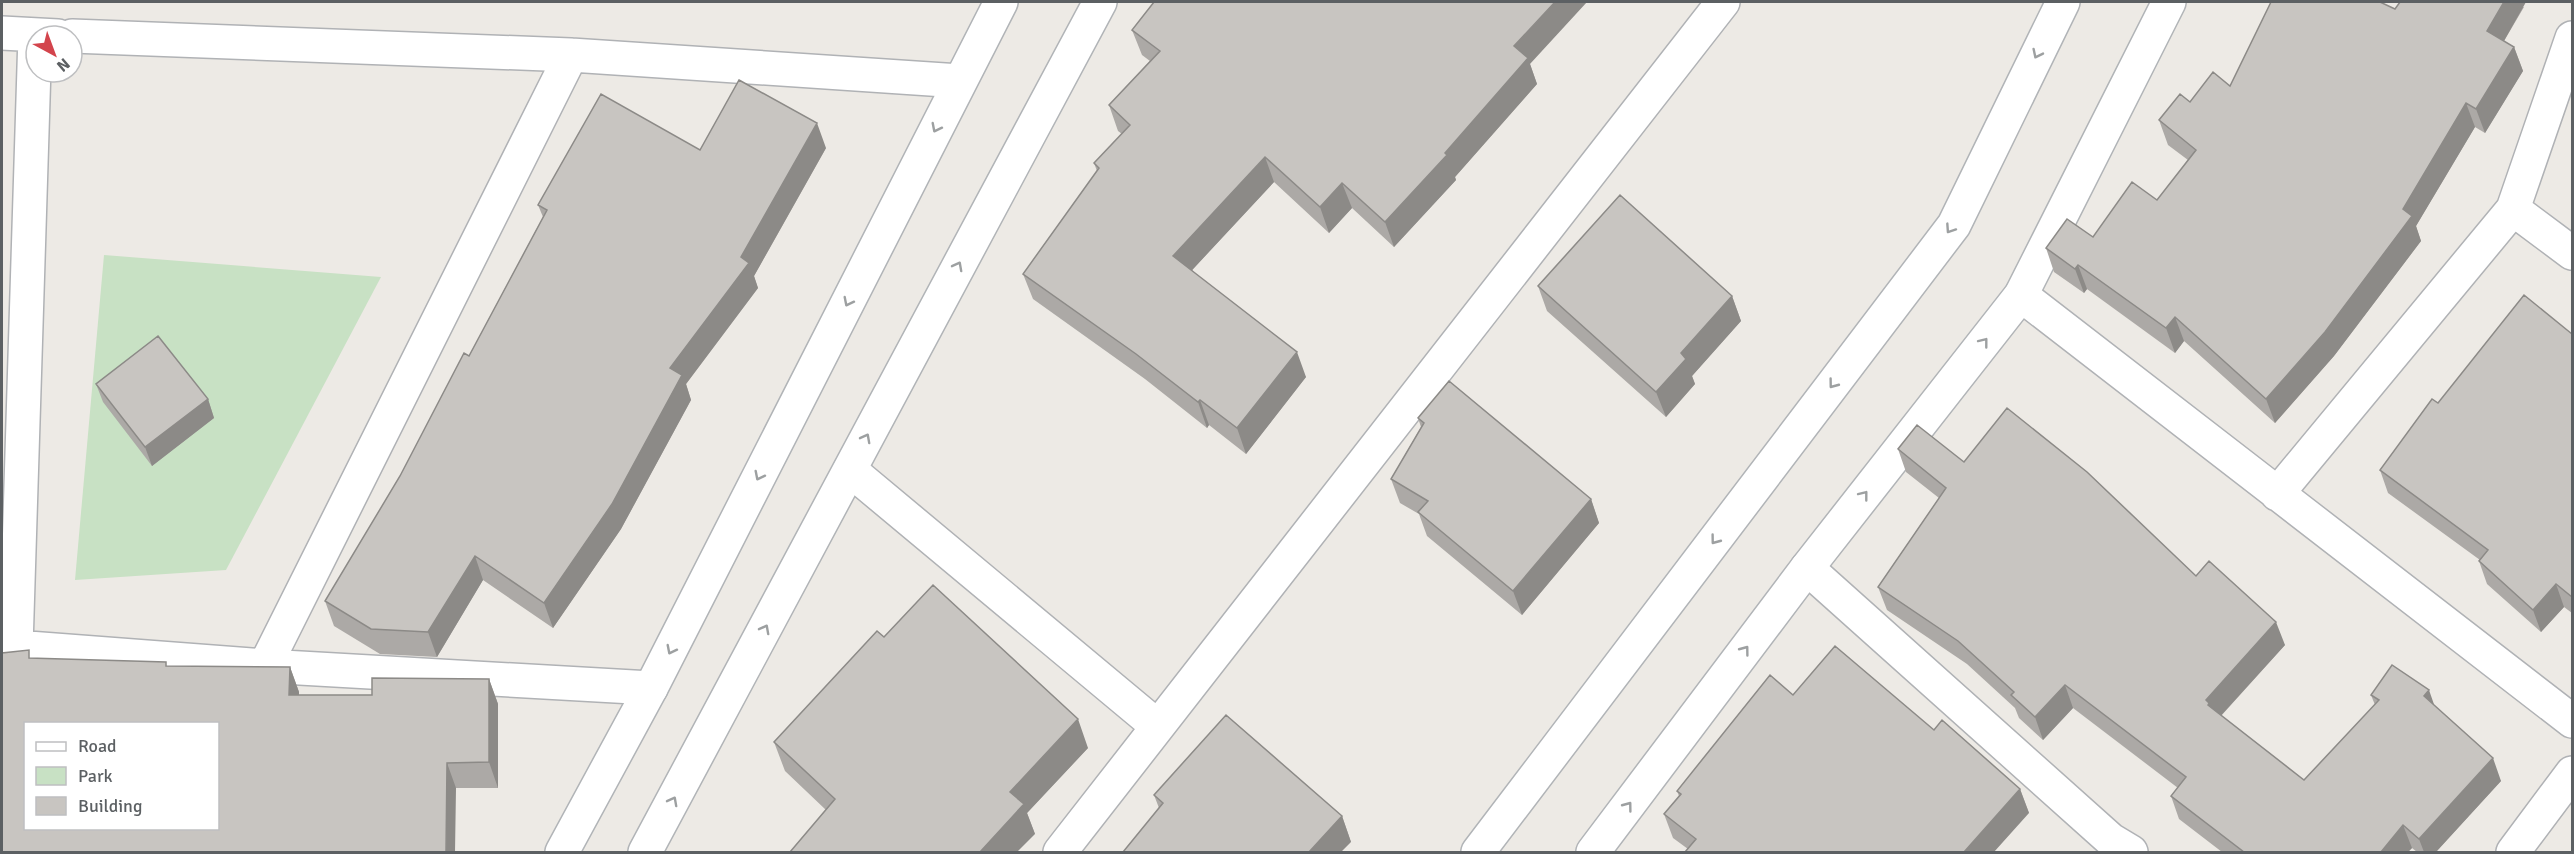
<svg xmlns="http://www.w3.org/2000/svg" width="2574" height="854" viewBox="0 0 2574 854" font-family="Signika,sans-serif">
  <rect width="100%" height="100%" fill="#edeae5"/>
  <!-- green -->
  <path fill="#c8e1c4" d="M 104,255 L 381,277 L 226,570 L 75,580 Z"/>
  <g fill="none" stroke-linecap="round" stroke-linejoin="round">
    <!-- street casing -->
    <g stroke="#b0b2b5" stroke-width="36">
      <path id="street" d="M 2,33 L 58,36
        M 72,36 L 571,55 L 960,81
        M 2513,209 L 2572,253
        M 2021,295 L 2572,721
        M 850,470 L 1157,726
        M 2277,494 L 2513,209 L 2572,38
        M 1807,568 L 2111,840 L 2131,852
        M 2,646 L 265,666 L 651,688
        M 16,647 L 35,35
        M 265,666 L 571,55
        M 1060,852 L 1723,2
        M 2513,852 L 2572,773"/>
    </g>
    <!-- secondary casing -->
    <g stroke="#b1b4b7" stroke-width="36">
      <path id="secondary" d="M 562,852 L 651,688 L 1001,2
        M 645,852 L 1100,2
        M 1478,852 L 1954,225 L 2063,2
        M 1593,852 L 1807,568 L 2021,295 L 2169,2"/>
    </g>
    <!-- street -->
    <use href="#street" stroke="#fff" stroke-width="33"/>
    <!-- secondary -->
    <use href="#secondary" stroke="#fff" stroke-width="33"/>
  </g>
  <!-- wall -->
  <path fill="#aca9a6" d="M 2524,7 L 2504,41 L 2514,47 L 2523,71 L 2485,133 L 2475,127 L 2416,226 L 2421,241 L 2334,356 L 2275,423 L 2184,341 L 2175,353 L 2087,289 L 2084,293 L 2054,272 L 2046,248 L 2093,237 L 2157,200 L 2188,160 L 2168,145 L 2159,120 L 2190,102 L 2230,86 L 2395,9 Z
    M 1132,30 L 1530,64 L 1537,84 L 1455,177 L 1456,180 L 1394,247 L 1352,208 L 1329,233 L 1274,182 L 1192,270 L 1306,377 L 1246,454 L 1209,425 L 1207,428 L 1145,379 L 1033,299 L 1023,274 L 1097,171 L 1094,163 L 1122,134 L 1118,131 L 1109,105 L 1150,61 L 1142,55 Z
    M 826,148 L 754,276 L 758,288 L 686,384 L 691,400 L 621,529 L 553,628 L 483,580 L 437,657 L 380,654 L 334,626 L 325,601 L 400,476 L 469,356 L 543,217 L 538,205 L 700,150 Z
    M 1538,286 L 1732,296 L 1741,321 L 1692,376 L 1695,384 L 1666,417 L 1547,311 Z
    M 2572,334 L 2572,613 L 2564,607 L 2541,632 L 2487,584 L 2479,561 L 2480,560 L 2388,493 L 2380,470 L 2438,403 Z
    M 96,384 L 208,399 L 214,418 L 152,466 L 103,402 Z
    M 1418,418 L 1591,499 L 1599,523 L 1522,615 L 1427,536 L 1419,514 L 1400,503 L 1391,479 L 1421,427 Z
    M 1898,449 L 1964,462 L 2196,576 L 2285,645 L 2221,716 L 2304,780 L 2375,705 L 2371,695 L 2434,705 L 2501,781 L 2436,852 L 2417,852 L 2412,848 L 2408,852 L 2222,852 L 2179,819 L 2171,796 L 2178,788 L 2073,708 L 2043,740 L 2019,718 L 2015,708 L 1967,664 L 1887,610 L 1878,587 L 1939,498 L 1906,472 Z
    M 884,637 L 1088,748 L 1027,813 L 1035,834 L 826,810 L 785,771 L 774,742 Z
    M 32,658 L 167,666 L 290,667 L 299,692 L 299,695 L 372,695 L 489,679 L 498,704 L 498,788 L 456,788 Z
    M 1793,695 L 1934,730 L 2020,789 L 2029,813 L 1688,849 L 1673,838 L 1664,814 L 1679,796 L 1677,791 Z
    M 1154,795 L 1342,816 L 1351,842 L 1159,808 Z"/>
  <!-- shaded-wall -->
  <path fill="#8c8a87" d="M 1555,2 L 1587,2 L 1530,64 L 1537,84 L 1455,177 L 1456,180 L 1394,247 L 1385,222 L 1445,153 L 1514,46 Z
    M 2504,2 L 2526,2 L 2496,55 L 2487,31 Z
    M 2514,47 L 2523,71 L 2485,133 L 2476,109 Z
    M 2466,103 L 2475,127 L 2416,226 L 2421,241 L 2334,356 L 2275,423 L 2266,399 L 2403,209 Z
    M 817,123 L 826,148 L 754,276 L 758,288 L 686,384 L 691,400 L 621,529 L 553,628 L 544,603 L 670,368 L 741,257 Z
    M 1265,157 L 1274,182 L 1182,281 L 1173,256 Z
    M 1342,183 L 1352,208 L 1329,233 L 1320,207 Z
    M 2078,265 L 2087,289 L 2084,293 L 2075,269 Z
    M 1732,296 L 1741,321 L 1692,376 L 1695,384 L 1666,417 L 1656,392 L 1681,353 Z
    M 2175,317 L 2184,341 L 2175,353 L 2166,328 Z
    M 1297,352 L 1306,377 L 1246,454 L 1237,428 Z
    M 208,399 L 214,418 L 152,466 L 145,447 Z
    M 1200,400 L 1209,425 L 1207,428 L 1198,402 Z
    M 1591,499 L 1599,523 L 1522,615 L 1513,591 Z
    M 475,556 L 483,580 L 437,657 L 428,632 Z
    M 2556,584 L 2564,607 L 2541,632 L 2533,610 Z
    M 2276,622 L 2285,645 L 2216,721 L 2206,700 Z
    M 290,667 L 299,692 L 298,721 L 289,695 Z
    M 489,679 L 498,704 L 498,788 L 489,762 Z
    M 2065,685 L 2073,708 L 2043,740 L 2035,717 Z
    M 2429,690 L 2437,713 L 2424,696 Z
    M 1078,719 L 1088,748 L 1027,813 L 1035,834 L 1017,852 L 980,852 L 1010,792 Z
    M 2493,758 L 2501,781 L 2436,852 L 2424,852 L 2419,839 Z
    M 447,763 L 456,788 L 455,852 L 446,852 Z
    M 2020,789 L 2029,813 L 1994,852 L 1964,852 Z
    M 1342,816 L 1351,842 L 1341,852 L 1309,852 Z
    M 2403,825 L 2412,848 L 2408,852 L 2381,852 Z"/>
  <!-- building -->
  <path fill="#c8c5c1" stroke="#8c8a87" stroke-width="1.5" fill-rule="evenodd" d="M 1154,2 L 1555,2 L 1514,46 L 1528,58 L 1445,153 L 1447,155 L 1385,222 L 1342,183 L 1320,207 L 1265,157 L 1173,256 L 1297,352 L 1237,428 L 1200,400 L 1198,402 L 1136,354 L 1023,274 L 1099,168 L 1094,163 L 1130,125 L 1109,105 L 1160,51 L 1132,30 Z
    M 2271,2 L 2380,2 L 2395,9 L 2400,2 L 2504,2 L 2487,31 L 2514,47 L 2476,109 L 2466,103 L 2403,209 L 2412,216 L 2325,332 L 2266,399 L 2175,317 L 2166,328 L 2078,265 L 2075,269 L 2046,248 L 2067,219 L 2093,237 L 2132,182 L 2157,200 L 2196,150 L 2159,120 L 2180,94 L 2190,102 L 2213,72 L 2230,86 Z
    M 739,80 L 817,123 L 741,257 L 749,263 L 670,368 L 682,375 L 612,504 L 544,603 L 475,556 L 428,632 L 371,629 L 325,601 L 400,476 L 464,353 L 469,356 L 547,210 L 538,205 L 601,94 L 700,150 Z
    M 1620,195 L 1732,296 L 1681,353 L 1686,359 L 1656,392 L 1538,286 Z
    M 2524,295 L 2572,334 L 2572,597 L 2556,584 L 2533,610 L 2479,561 L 2488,550 L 2380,470 L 2432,399 L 2438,403 Z
    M 158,336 L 208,399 L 145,447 L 96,384 Z
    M 1449,381 L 1591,499 L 1513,591 L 1418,512 L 1428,501 L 1391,479 L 1424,423 L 1418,418 Z
    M 2007,408 L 2087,472 L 2196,576 L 2209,561 L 2276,622 L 2206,700 L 2209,703 L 2208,705 L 2304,780 L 2379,700 L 2371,695 L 2392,665 L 2429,690 L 2424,696 L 2493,758 L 2419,839 L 2403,825 L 2381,852 L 2244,852 L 2171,796 L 2186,777 L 2065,685 L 2035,717 L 2011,695 L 2014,692 L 1958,641 L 1878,587 L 1946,488 L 1898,449 L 1917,425 L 1964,462 Z
    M 933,585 L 1078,719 L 1010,792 L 1024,804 L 980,852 L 790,852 L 835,799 L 774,742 L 877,631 L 884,637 Z
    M 1835,646 L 1934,730 L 1942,720 L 2020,789 L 1964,852 L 1685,852 L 1696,839 L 1664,814 L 1681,794 L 1677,791 L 1770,675 L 1793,695 Z
    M 29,650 L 29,658 L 166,662 L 166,666 L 290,667 L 289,695 L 372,695 L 372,678 L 489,679 L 489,762 L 447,763 L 446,852 L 2,852 L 2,653 ZM 26,723 L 218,723 L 218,828 L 26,828 Z
    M 1226,715 L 1342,816 L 1309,852 L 1123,852 L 1163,803 L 1154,795 Z"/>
  <!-- one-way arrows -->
  <defs><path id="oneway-chevron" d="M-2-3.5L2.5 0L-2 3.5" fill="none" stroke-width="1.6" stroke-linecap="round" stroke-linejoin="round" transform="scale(1.5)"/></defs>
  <g stroke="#9da0a1">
    <use href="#oneway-chevron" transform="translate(2037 54) rotate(116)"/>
    <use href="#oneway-chevron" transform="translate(936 128) rotate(117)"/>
    <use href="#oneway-chevron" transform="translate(1950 229) rotate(124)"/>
    <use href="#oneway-chevron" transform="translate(958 266) rotate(-62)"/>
    <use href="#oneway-chevron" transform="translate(848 302) rotate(117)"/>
    <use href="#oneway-chevron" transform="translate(1984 342) rotate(-52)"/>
    <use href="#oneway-chevron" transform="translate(1833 384) rotate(127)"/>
    <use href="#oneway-chevron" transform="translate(866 438) rotate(-62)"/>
    <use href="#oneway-chevron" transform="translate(759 476) rotate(117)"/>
    <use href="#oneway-chevron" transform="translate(1864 495) rotate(-52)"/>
    <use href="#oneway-chevron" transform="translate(1715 540) rotate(127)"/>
    <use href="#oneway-chevron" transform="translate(765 629) rotate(-62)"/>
    <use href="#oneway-chevron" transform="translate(671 650) rotate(117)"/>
    <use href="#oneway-chevron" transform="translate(1745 650) rotate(-53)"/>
    <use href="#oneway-chevron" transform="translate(673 801) rotate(-62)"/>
    <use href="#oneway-chevron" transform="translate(1628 806) rotate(-53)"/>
  </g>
  <!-- border -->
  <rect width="2574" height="854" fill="none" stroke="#5c6063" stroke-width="6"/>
  <!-- legend -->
  <rect x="24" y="722" width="195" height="108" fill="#ffffff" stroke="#bebfc1" stroke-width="1.5"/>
  <rect x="36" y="742" width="30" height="9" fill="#ffffff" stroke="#bebfc1" stroke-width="1.5"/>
  <text x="78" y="752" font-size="18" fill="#5c6063">Road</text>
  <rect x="36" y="767" width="30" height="18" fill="#c8e1c4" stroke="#bebfc1" stroke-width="1.5"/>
  <text x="78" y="782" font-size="18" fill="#5c6063">Park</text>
  <rect x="36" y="797" width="30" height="18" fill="#c8c5c1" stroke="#bebfc1" stroke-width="1.5"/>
  <text x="78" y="812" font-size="18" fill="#5c6063">Building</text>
  <!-- north arrow -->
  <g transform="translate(54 54) rotate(139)"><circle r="28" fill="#ffffff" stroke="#bebfc1" stroke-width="1.5"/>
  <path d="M0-4.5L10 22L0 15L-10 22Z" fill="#d3444c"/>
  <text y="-9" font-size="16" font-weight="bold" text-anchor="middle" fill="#5c6063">N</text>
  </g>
</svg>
